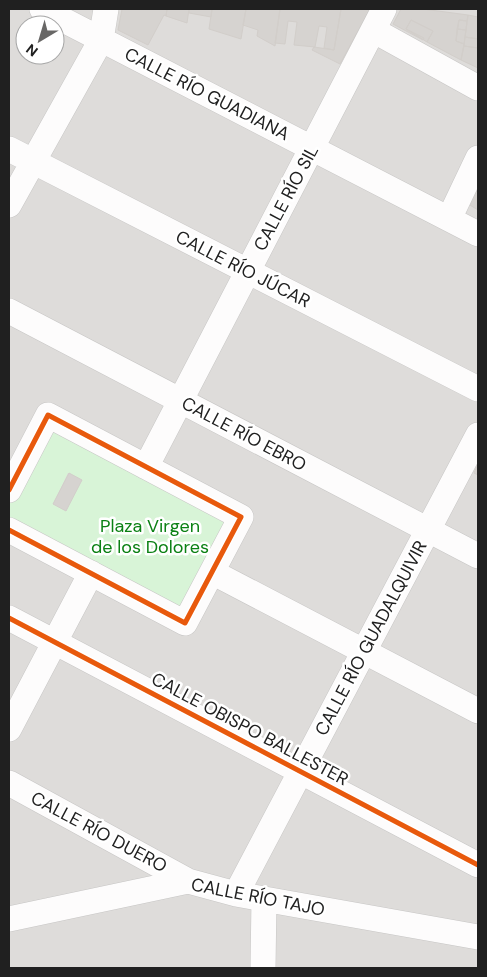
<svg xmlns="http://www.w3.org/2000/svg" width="487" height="977" viewBox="0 0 487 977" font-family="'DM Sans',sans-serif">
  <rect width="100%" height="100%" fill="#efece9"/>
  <!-- residential -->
  <path fill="#dedcda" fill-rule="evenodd" d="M 9,9 L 478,9 L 478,968 L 9,968 ZM 25,25 L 55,25 L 55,55 L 25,55 Z"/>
  <!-- park -->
  <path fill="#d8f4d7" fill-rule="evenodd" d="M 48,415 L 241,517 L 185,623 L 9,530 L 9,490 ZM 68,473 L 81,480 L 66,511 L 53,504 Z"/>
  <!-- building -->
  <path fill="#d6d3d0" stroke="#d2ceca" d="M 122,9 L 167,9 L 166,16 L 164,15 L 148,45 L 118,30 Z
    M 167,9 L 189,9 L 187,23 L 166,16 Z
    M 189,9 L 212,9 L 211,17 L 189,13 Z
    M 212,9 L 246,9 L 241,39 L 209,29 Z
    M 246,9 L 280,9 L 275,46 L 257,36 L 258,30 L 243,25 Z
    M 280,9 L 341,9 L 334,50 L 324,48 L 327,27 L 319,26 L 315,47 L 294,45 L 297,22 L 288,21 L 285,44 L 275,43 Z
    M 341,9 L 370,9 L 340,64 L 312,50 L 314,47 L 334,50 Z
    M 401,9 L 423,9 L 468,15 L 467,21 L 459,20 L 456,41 L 464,44 L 461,60 L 427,42 L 433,31 L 411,20 L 406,29 L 424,38 L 423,40 L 393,24 Z
    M 468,15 L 478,17 L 478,39 L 465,37 Z
    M 411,20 L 433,31 L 427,42 L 406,29 Z
    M 459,20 L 467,21 L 466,30 L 457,29 Z
    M 457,29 L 466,30 L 464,44 L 456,41 Z
    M 465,37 L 478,39 L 478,48 L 464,46 Z
    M 464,46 L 478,48 L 478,68 L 461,60 Z
    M 472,187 L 478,190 L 478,210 L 465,202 Z
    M 478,464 L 478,475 L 474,473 Z
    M 69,473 L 82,480 L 66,511 L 53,504 Z"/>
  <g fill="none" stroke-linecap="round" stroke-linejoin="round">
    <!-- minor casing -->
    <g stroke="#c7c6c5" stroke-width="26">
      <path id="minor" d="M 42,9 L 478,234
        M 373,30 L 478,88
        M 9,149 L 478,389
        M 9,205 L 101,40 L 106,9
        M 449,219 L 478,158
        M 9,311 L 478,556
        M 146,467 L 384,9
        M 9,490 L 48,415 L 241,517 L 185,623 L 9,530
        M 212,572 L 478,711
        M 9,618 L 478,865
        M 9,729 L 91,573
        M 9,783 L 188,881
        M 236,894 L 478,435
        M 9,919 L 188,881 L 236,894 L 478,937
        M 263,968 L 264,899"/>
    </g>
    <!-- minor -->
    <use href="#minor" stroke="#fdfcfc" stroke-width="25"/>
    <!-- cycleway casing -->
    <g stroke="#fff" stroke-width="8">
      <path id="cycleway" d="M 9,490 L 48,415 L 241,517 L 185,623 L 9,530
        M 9,618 L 478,865"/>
    </g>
    <!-- cycleway -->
    <use href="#cycleway" stroke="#e8590c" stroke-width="5"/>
  </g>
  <g text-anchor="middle" stroke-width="5" stroke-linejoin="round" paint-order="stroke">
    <!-- street labels -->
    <g font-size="18" fill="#202020" stroke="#fff">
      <text transform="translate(207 94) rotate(27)" y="6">CALLE RÍO GUADIANA</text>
      <text transform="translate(286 198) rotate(-62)" y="6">CALLE RÍO SIL</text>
      <text transform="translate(243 269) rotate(27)" y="6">CALLE RÍO JÚCAR</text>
      <text transform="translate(244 434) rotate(28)" y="6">CALLE RÍO EBRO</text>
      <text transform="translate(371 638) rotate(-62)" y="6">CALLE RÍO GUADALQUIVIR</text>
      <text transform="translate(250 729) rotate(28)" y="6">CALLE OBISPO BALLESTER</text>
      <text transform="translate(99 832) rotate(28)" y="6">CALLE RÍO DUERO</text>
      <text transform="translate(258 897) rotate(11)" y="6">CALLE RÍO TAJO</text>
    </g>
    <!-- park labels -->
    <g font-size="18" fill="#0b8114" stroke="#fff">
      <text x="150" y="532">Plaza Virgen<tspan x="150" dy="21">de los Dolores</tspan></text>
    </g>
  </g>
  <!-- border -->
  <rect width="487" height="977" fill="none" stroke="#202020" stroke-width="20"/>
  <!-- north arrow -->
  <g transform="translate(40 40) rotate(218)"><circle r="24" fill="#ffffff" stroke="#a6a6a6"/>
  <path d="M0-4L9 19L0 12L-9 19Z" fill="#686766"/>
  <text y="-8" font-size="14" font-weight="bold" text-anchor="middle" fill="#202020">N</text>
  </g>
</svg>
